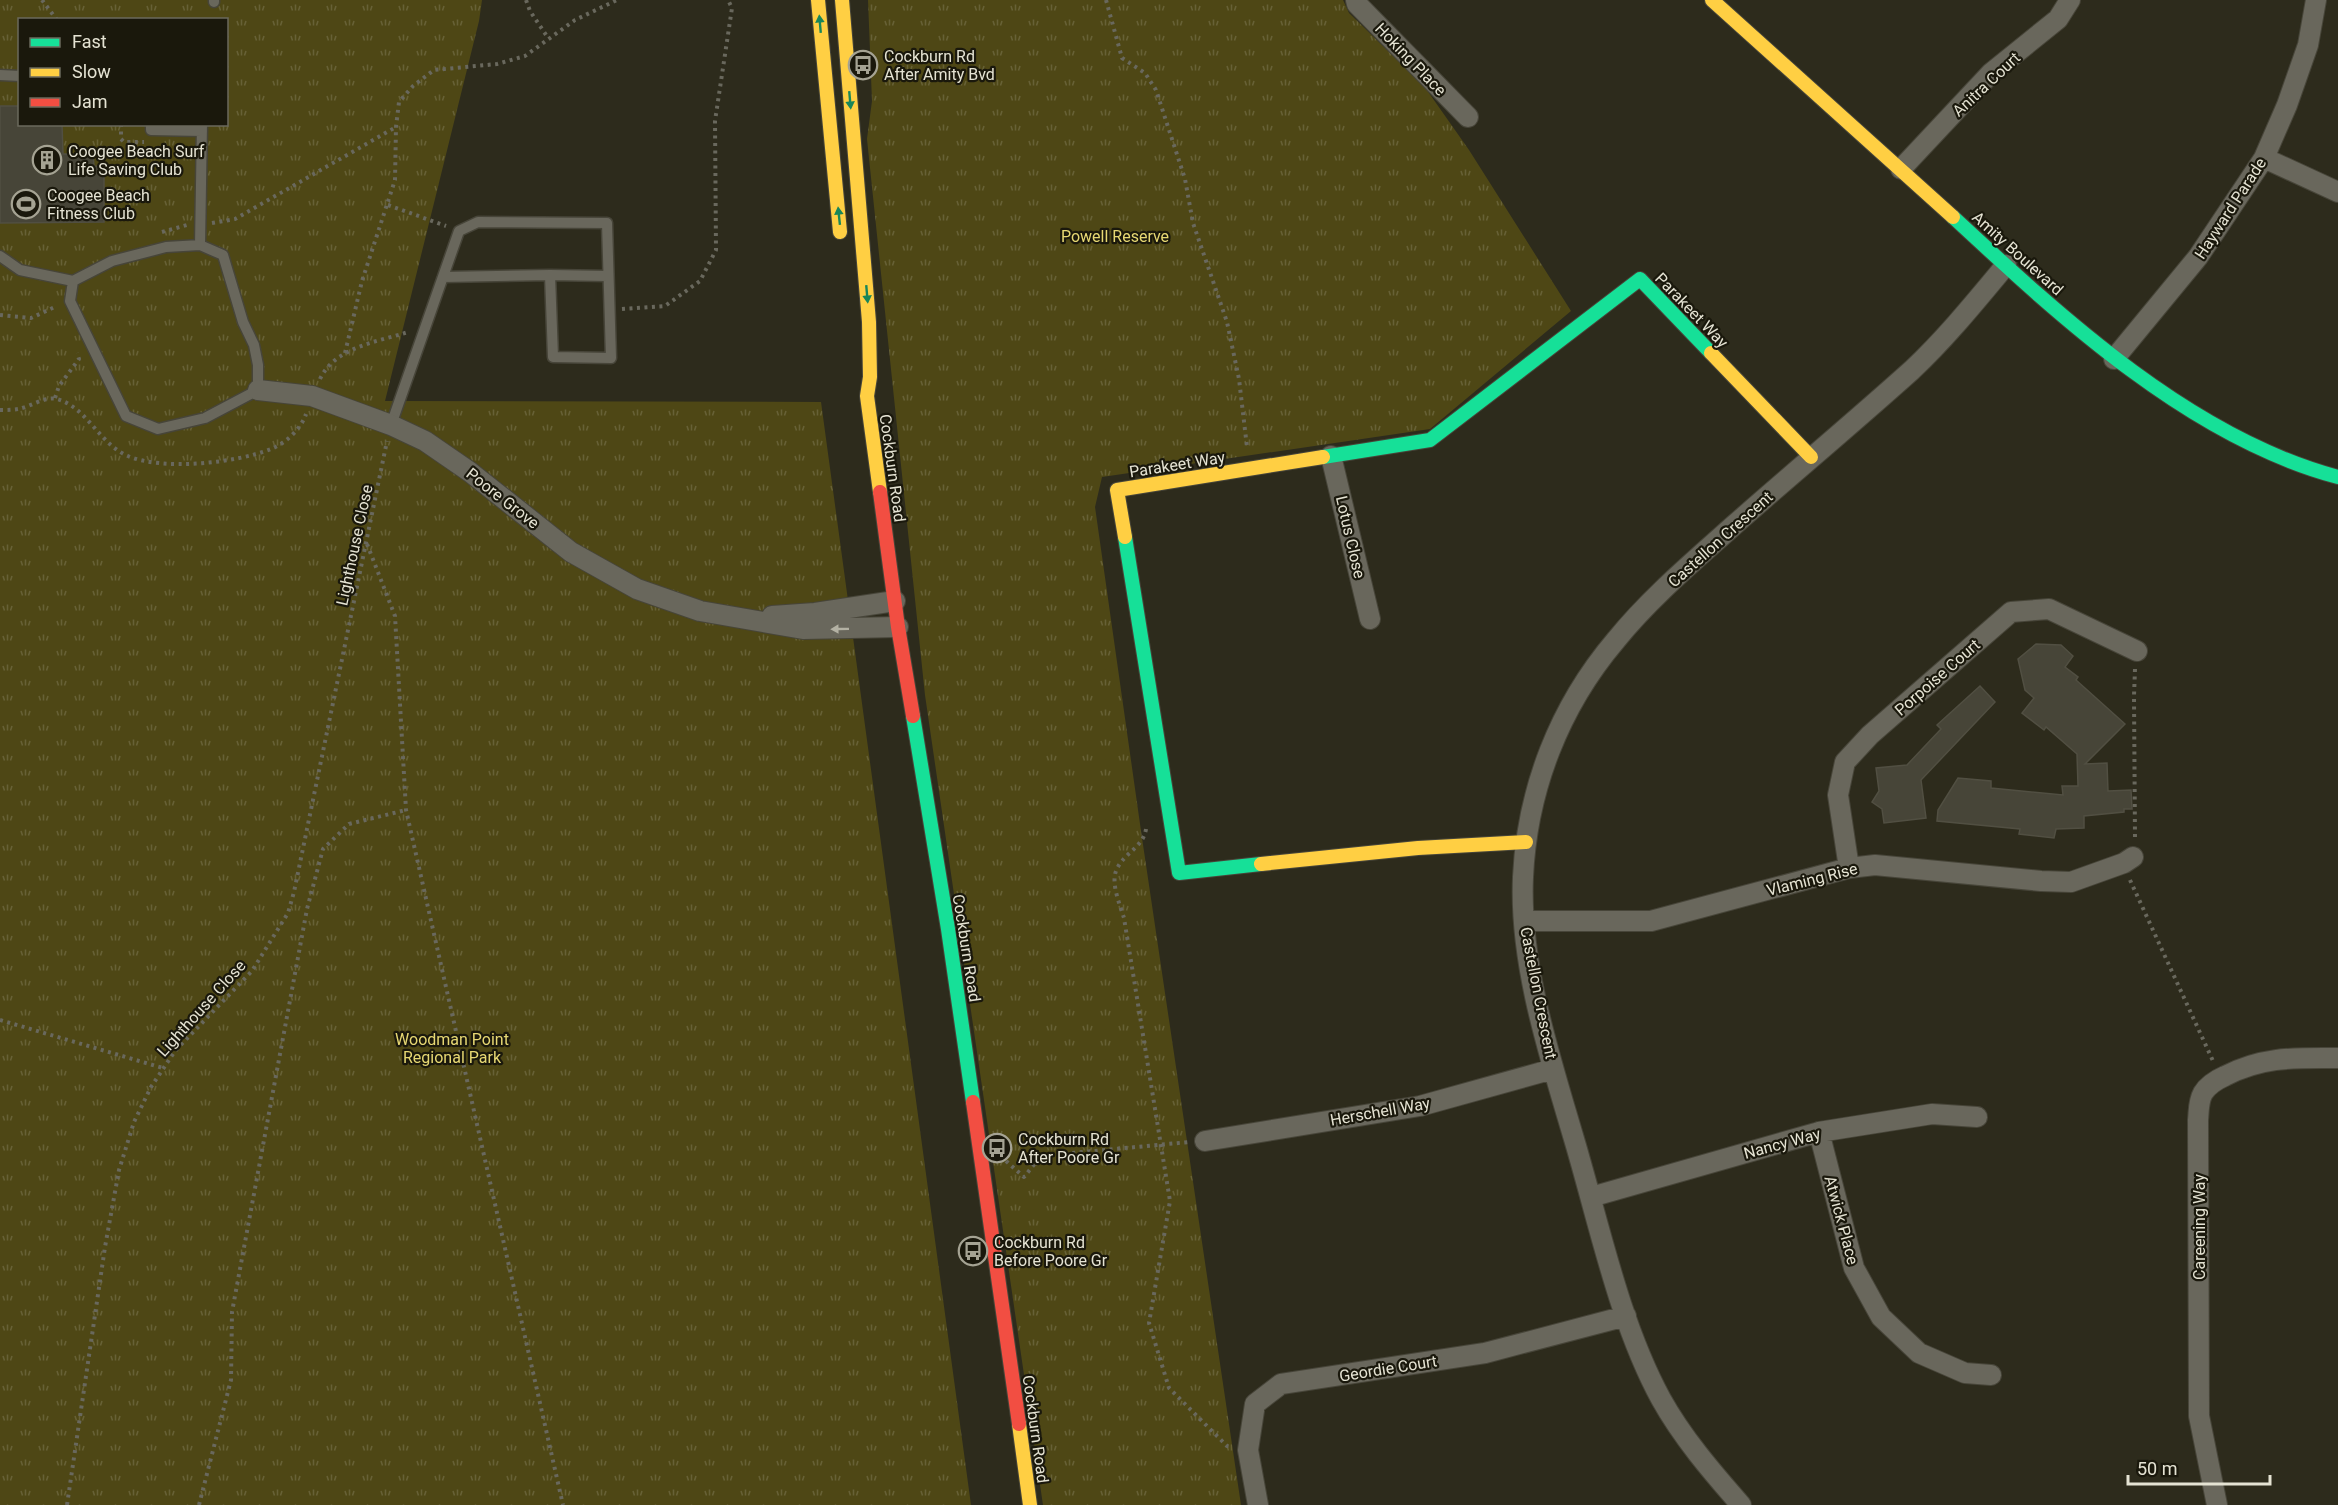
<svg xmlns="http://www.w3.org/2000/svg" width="2338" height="1505" viewBox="0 0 2338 1505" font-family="Roboto,sans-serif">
  <defs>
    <pattern id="park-tufts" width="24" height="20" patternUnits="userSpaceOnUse" patternTransform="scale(1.5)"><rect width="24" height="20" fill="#4e4715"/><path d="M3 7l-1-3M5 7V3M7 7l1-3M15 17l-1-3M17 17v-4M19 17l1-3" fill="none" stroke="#676136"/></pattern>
  </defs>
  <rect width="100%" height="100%" fill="#2d2b1c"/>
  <!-- park -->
  <path fill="url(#park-tufts)" fill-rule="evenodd" d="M 0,0 L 482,0 L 479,21 L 385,401 L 821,402 L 971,1505 L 0,1505 ZM 20,20 L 226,20 L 226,124 L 20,124 Z
    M 868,0 L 1343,0 L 1349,13 L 1424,86 L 1469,150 L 1571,311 L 1430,429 L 1102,477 L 1095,507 L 1142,838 L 1241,1505 L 1043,1505 L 925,695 L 867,139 L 872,101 Z"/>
  <!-- building -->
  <path fill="#474538" stroke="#514f42" stroke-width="1.5" d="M 0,106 L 20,106 L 20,124 L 62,124 L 63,154 L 93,154 L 94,166 L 104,167 L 104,222 L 0,223 Z
    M 2036,644 L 2061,645 L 2073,656 L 2065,667 L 2078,677 L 2076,680 L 2125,724 L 2085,764 L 2107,763 L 2108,791 L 2131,790 L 2132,809 L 2124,809 L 2124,812 L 2084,816 L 2084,828 L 2056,829 L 2054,838 L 2019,834 L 2020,829 L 1937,821 L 1938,810 L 1958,778 L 1991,781 L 1991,788 L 2063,795 L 2062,786 L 2078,786 L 2077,754 L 2046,727 L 2044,730 L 2022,713 L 2034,698 L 2025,690 L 2018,659 Z
    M 1980,686 L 1995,702 L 1921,780 L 1926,818 L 1884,823 L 1882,809 L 1872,802 L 1879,791 L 1876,768 L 1907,765 L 1941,729 L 1937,725 Z"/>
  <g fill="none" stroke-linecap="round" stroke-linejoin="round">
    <!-- lane casing -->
    <g stroke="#474539" stroke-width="13">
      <path id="lane" d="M 214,2 L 214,0
        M 0,75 L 20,76
        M 151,124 L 151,130 L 202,131
        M 200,245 L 223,255 L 243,322 L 254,345 L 258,365 L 258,390 L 205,418 L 158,429 L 126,416 L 70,301 L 73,281 L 112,261 L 166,247 Z
        M 200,245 L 202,124
        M 0,256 L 20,270 L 73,281
        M 550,275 L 608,276
        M 391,425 L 459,231 L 478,222 L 607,223 L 611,358 L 553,357 L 550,275 L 443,277"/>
    </g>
    <!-- street casing -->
    <g stroke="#474539" stroke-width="22">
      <path id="street" d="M 1356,0 L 1357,4 L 1468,117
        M 2264,158 L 2338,192
        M 1901,169 L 1991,73 L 2058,19 L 2070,0
        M 2114,359 L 2198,257 L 2264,158 L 2287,105 L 2308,45 L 2316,0
        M 258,390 L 312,396 L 391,425 L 425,441 L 470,472 L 571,552 L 637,589 L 700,611 L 803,629 L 898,627
        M 1331,456 L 1370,619
        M 772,616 L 815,613 L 895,601
        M 1849,868 L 1838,795 L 1845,762 L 1870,735 L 2011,612 L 2049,609 L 2137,651
        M 1524,921 L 1651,921 L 1849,868 L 1875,865 L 2041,881 L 2071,882 L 2124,863 L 2133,857
        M 1819,1132 L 1854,1268 L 1881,1317 L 1919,1353 L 1965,1373 L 1991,1375
        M 1205,1141 L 1420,1106 L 1553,1069
        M 1591,1197 L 1819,1132 L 1932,1114 L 1977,1117
        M 1258,1505 L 1248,1450 L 1255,1404 L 1281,1384 L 1485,1353 L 1626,1316
        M 1741,1505 C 1712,1472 1682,1437 1661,1399 C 1619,1322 1599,1223 1574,1139 C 1550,1057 1519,964 1523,877 C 1527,790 1559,707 1616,640 C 1650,598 1693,562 1733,526 C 1792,474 1853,423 1912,370 C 1946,338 1976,301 2006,265
        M 2217,1505 L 2199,1416 L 2198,1120 C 2199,1111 2198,1102 2203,1093 C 2208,1085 2216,1080 2225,1076 C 2263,1056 2296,1058 2338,1058"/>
    </g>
    <!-- fast casing -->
    <g stroke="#474539" stroke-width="16">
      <path id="fast" d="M 1953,217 C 2062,318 2191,438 2338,477
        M 1323,457 L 1430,440 L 1640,279 L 1711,353
        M 1125,537 L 1179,873 L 1261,864
        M 913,716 L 948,929 L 973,1102"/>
    </g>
    <!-- slow casing -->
    <g stroke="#474539" stroke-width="16">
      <path id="slow" d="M 818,0 L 840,232
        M 842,0 L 869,322 L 870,377 L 867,396 L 880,492
        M 1712,0 L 1953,217
        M 1711,353 L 1811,457
        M 1125,537 L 1117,490 L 1323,457
        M 1261,864 L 1418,848 L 1526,842
        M 1019,1424 L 1030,1505"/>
    </g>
    <!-- jam casing -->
    <g stroke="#474539" stroke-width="16">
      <path id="jam" d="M 880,492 L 898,627 L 913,716
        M 973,1102 L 1019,1424"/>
    </g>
    <!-- path -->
    <path stroke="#69685d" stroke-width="4" stroke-dasharray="3 4.5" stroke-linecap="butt" d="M 42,0 L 57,20
      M 526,0 L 530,11 L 548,38
      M 1106,0 L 1122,58 L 1145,73 L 1156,90 L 1185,179 L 1193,223 L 1227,322 L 1239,379 L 1247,447
      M 121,124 L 121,139 L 124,142 L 144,142
      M 388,205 L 446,226
      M 212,223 L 235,219 L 396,127
      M 162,232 L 187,225
      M 622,309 L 665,306 L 700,281 L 716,250 L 715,121 L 732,8 L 728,0
      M 0,315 L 31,318 L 57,306
      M 345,353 L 362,281 L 395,180 L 396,127 L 399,102 L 413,86 L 434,70 L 497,64 L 525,56 L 575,20 L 617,0
      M 320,379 C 335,347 377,342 408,332
      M 55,398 L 59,386 L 79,359 L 77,353
      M 0,410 C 6,410 12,410 18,409 C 30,407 45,396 57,399 C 87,407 99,444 128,456 C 163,471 236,463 271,449 C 286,443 301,429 306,414
      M 367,544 L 395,616 L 406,810 L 563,1505
      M 2135,669 L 2134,696 L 2135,839
      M 1146,829 C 1143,848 1123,853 1116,871 C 1111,884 1120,905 1124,918 L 1170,1201 L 1149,1323 L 1169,1388 L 1227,1446 L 1232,1447
      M 2130,880 L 2213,1061
      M 0,1020 L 163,1068
      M 1006,1161 L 1024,1177 L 1041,1156 L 1189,1142
      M 67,1505 L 105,1247 L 119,1170 L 134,1122 L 151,1087 L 175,1051 L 252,971 L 288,913 L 294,892 L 387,441
      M 199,1505 L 231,1380 L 232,1312 L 307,909 L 323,849 L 349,824 L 406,810"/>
    <!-- lane -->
    <use href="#lane" stroke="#69675c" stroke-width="10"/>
    <!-- street -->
    <use href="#street" stroke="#69675c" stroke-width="20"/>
    <!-- fast -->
    <use href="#fast" stroke="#16e098" stroke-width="14"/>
    <!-- slow -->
    <use href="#slow" stroke="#ffcf43" stroke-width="14"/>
    <!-- jam -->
    <use href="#jam" stroke="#f24e42" stroke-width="14"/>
  </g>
  <!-- one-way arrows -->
  <defs><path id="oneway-solid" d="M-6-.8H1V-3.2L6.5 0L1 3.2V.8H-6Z" transform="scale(1.5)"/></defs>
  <g fill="#188659">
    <use href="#oneway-solid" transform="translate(820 24) rotate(-95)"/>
    <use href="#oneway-solid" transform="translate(850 100) rotate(85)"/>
    <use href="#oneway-solid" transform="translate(839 216) rotate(-96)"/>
    <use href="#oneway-solid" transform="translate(867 294) rotate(85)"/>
  </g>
  <use fill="#b3b1a3" href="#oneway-solid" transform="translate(840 629) rotate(179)"/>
  <!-- icons -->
  <defs>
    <g id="bus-ring" transform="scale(1.5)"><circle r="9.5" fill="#1a180c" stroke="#a5a393" stroke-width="1.5"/><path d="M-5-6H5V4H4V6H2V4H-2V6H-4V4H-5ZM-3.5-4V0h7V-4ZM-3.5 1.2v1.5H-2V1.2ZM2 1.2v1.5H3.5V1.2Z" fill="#a5a393"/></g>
    <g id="building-ring" transform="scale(1.5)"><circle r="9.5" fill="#1a180c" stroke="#a5a393" stroke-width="1.5"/><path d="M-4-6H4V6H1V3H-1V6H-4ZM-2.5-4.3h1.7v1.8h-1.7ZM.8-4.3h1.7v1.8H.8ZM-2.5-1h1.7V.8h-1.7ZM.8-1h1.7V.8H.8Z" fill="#a5a393"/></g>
    <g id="stadium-ring" transform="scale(1.5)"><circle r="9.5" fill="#1a180c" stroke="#a5a393" stroke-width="1.5"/><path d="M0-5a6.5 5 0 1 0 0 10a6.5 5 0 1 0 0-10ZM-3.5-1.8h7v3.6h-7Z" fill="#a5a393"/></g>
  </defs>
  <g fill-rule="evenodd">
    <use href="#bus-ring" x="863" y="65"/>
    <use href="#building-ring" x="47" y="160"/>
    <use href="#stadium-ring" x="26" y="204"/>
    <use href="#bus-ring" x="997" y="1148"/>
    <use href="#bus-ring" x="973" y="1251"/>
  </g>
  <g text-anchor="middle" stroke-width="4.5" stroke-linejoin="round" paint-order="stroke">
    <!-- poi labels -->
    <g font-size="16" fill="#e5e3d3" stroke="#1a180c" text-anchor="start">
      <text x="884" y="62">Cockburn Rd<tspan x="884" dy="18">After Amity Bvd</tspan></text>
      <text x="68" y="157">Coogee Beach Surf<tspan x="68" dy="18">Life Saving Club</tspan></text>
      <text x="47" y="201">Coogee Beach<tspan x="47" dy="18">Fitness Club</tspan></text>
      <text x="1018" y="1145">Cockburn Rd<tspan x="1018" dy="18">After Poore Gr</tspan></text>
      <text x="994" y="1248">Cockburn Rd<tspan x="994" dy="18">Before Poore Gr</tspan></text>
    </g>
    <!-- street labels -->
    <g font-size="16" fill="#e5e3d3" stroke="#1a180c">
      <text transform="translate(1411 59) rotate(46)" y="6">Hoking Place</text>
      <text transform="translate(1986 84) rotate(-43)" y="6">Anitra Court</text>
      <text transform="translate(2230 208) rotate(-57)" y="6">Hayward Parade</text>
      <text transform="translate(2018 253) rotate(42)" y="6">Amity Boulevard</text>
      <text transform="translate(1692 310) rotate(46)" y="6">Parakeet Way</text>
      <text transform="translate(1177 464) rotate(-9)" y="6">Parakeet Way</text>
      <text transform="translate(893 468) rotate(82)" y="6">Cockburn Road</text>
      <text transform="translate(503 498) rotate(38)" y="6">Poore Grove</text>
      <text transform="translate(1351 537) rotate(77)" y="6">Lotus Close</text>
      <text transform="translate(1720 539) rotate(-42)" y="6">Castellon Crescent</text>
      <text transform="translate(354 545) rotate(-78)" y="6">Lighthouse Close</text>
      <text transform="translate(1937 677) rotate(-41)" y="6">Porpoise Court</text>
      <text transform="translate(1812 879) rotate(-14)" y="6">Vlaming Rise</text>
      <text transform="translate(967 948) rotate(81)" y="6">Cockburn Road</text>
      <text transform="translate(1539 993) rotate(79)" y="6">Castellon Crescent</text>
      <text transform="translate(201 1008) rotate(-48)" y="6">Lighthouse Close</text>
      <text transform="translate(1380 1111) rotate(-10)" y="6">Herschell Way</text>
      <text transform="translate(1782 1143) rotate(-15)" y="6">Nancy Way</text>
      <text transform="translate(1842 1220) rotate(75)" y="6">Atwick Place</text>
      <text transform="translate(2199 1227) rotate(-90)" y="6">Careening Way</text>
      <text transform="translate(1388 1368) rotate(-9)" y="6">Geordie Court</text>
      <text transform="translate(1036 1429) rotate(82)" y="6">Cockburn Road</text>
    </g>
    <!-- park labels -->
    <g font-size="16" fill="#e7d873" stroke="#1a180c">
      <text x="1115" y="242">Powell Reserve</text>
      <text x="452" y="1045">Woodman Point<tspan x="452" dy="18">Regional Park</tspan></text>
    </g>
  </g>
  <!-- legend -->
  <rect x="18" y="18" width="210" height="108" fill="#1a180c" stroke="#6b695c" stroke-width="1.5"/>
  <rect x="30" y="38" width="30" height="9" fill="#16e098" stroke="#6b695c" stroke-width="1.5"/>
  <text x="72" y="48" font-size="18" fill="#e5e3d3">Fast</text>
  <rect x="30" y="68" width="30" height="9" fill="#ffcf43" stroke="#6b695c" stroke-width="1.5"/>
  <text x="72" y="78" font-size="18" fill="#e5e3d3">Slow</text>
  <rect x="30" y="98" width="30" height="9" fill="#f24e42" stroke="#6b695c" stroke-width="1.5"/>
  <text x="72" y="108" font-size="18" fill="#e5e3d3">Jam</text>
  <!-- scale -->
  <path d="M2128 1475v9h142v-9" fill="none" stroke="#e5e3d3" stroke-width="3"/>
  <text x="2137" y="1475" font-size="18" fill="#e5e3d3" stroke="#1a180c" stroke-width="4.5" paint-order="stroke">50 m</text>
</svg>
